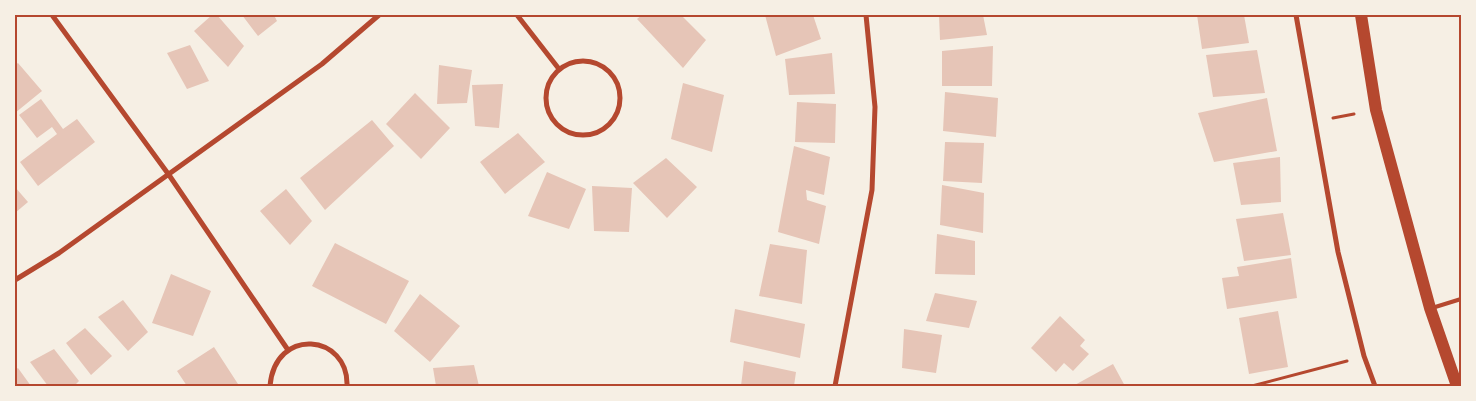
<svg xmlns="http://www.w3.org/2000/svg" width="1476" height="401" viewBox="0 0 1476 401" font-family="'Asap Condensed',sans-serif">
  <rect width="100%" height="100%" fill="#f6efe4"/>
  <!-- building -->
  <path fill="#e6c5b7" d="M 212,15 L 217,15 L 244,46 L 228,67 L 194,31 Z
    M 242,15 L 274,15 L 277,21 L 258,36 Z
    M 642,15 L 681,15 L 706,40 L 683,68 L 637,19 Z
    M 765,15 L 813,15 L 821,39 L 776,56 Z
    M 939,15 L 983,15 L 987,35 L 940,40 Z
    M 1197,15 L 1244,15 L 1249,43 L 1202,49 Z
    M 190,45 L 209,81 L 187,89 L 167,53 Z
    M 993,46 L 992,86 L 942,86 L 942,51 Z
    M 1257,50 L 1265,93 L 1213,97 L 1206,55 Z
    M 832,53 L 835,94 L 789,95 L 785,59 Z
    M 18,63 L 42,91 L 15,113 L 15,65 Z
    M 439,65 L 472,70 L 467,103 L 437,104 Z
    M 683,83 L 724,95 L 712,152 L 671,139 Z
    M 503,84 L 499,128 L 475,126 L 472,85 Z
    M 945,92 L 998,98 L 996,137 L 943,131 Z
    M 415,93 L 450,128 L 421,159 L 386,124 Z
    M 1267,98 L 1277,151 L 1214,162 L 1198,113 Z
    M 41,99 L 63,129 L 77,119 L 95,142 L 38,186 L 20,162 L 57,134 L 52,127 L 37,138 L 19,115 Z
    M 797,102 L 836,104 L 835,143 L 795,142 Z
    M 372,120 L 394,146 L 325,210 L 300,178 Z
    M 518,133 L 545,162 L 505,194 L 480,162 Z
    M 945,142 L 984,143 L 982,183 L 943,181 Z
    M 794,146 L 830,157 L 824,195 L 806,190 L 807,200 L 826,206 L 819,244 L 778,232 Z
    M 1280,157 L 1281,202 L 1241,205 L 1233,163 Z
    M 666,158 L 697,187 L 667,218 L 633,183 Z
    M 547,172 L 586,189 L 569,229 L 528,216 Z
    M 942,185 L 984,193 L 983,233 L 940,225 Z
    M 592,186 L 632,188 L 629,232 L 594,231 Z
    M 15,187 L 28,202 L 15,213 Z
    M 286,189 L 312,221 L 290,245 L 260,211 Z
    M 1283,213 L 1291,255 L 1244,261 L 1236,219 Z
    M 937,234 L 975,241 L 975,275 L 935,274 Z
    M 335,243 L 409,281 L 386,324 L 312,286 Z
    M 770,244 L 807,250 L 802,304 L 759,296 Z
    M 1291,258 L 1297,298 L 1227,309 L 1222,278 L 1239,276 L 1237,267 Z
    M 171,274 L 211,291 L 193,336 L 152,323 Z
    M 935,293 L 977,301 L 969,328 L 926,321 Z
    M 420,294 L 460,326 L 430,362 L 394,331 Z
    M 123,300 L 148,332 L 128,351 L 98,317 Z
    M 735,309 L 805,324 L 800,358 L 730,342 Z
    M 1278,311 L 1288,367 L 1249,374 L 1239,318 Z
    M 1060,316 L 1085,340 L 1080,346 L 1089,354 L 1073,371 L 1064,363 L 1056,372 L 1031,348 Z
    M 85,328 L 112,356 L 91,375 L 66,343 Z
    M 904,329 L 942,335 L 936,373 L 902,368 Z
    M 214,347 L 238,384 L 235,386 L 187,386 L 177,371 Z
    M 54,349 L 79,381 L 74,386 L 48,386 L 30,362 Z
    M 744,361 L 796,372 L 794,386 L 741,386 Z
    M 1113,364 L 1125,386 L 1073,386 Z
    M 474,365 L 479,386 L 436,386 L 433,368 Z
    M 18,368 L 31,386 L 15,386 L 15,370 Z"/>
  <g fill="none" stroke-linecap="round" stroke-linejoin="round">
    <!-- path -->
    <path stroke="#b5482f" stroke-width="3" d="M 1333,118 L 1354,114
      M 1252,386 L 1347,361"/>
    <!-- service -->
    <path stroke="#b5482f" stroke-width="4" d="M 1432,308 L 1461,299"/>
    <!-- minor -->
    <path stroke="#b5482f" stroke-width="5" d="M 52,15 L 169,175 L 288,350
      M 517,15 L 559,69
      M 1296,15 L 1338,252 L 1364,356 L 1375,386
      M546 98a37 37 0 1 1 74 0a37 37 0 1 1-74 0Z
      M 15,280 L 59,253 L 322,64 L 379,15
      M 270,386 C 275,326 349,334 347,386
      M 835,386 L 872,190 L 875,107 L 866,15"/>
    <!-- primary -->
    <path stroke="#b5482f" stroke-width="12" d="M 1361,15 L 1376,110 L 1430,308 L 1457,386"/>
  </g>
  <!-- border -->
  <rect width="1476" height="401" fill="none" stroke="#f6efe4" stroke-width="32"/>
  <rect x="16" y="16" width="1444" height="369" fill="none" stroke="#b5482f" stroke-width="2"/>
</svg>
